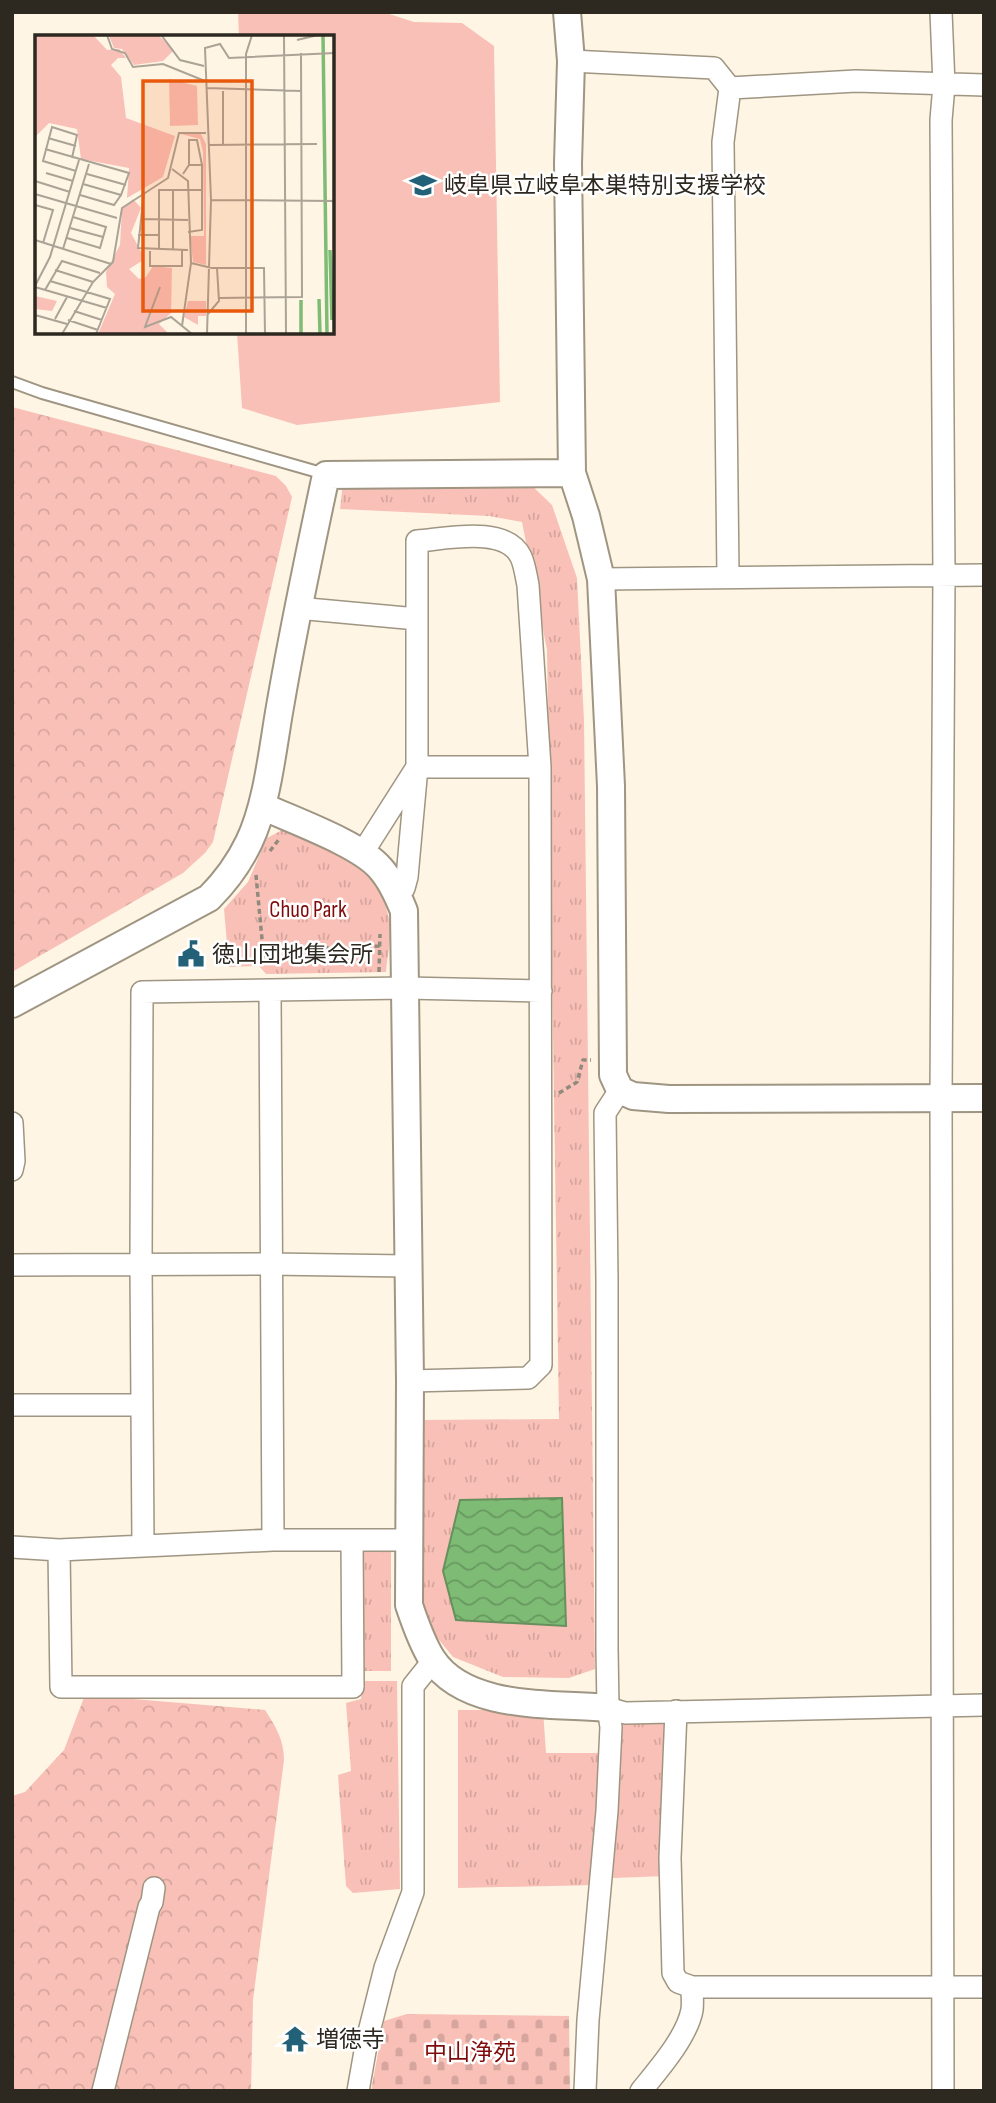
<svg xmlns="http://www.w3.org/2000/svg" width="996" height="2103" viewBox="0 0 996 2103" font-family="'Sofia Sans Condensed','Noto Sans JP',sans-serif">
  <defs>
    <pattern id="grass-tufts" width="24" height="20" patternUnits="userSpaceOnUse" patternTransform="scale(1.75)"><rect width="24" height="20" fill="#f9c0b7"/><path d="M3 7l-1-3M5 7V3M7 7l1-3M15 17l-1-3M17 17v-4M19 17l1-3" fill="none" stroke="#d6a59d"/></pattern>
    <pattern id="forest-crowns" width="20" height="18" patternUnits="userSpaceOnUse" patternTransform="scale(1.75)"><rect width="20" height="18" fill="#f9c0b7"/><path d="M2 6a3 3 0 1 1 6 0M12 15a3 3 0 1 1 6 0" fill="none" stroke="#d6a59d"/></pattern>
    <pattern id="cemetery-stones" width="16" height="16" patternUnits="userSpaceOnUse" patternTransform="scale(1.75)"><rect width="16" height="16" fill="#f9c0b7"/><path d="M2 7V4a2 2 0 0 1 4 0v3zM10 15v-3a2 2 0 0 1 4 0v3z" fill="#d6a59d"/></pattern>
    <pattern id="water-waves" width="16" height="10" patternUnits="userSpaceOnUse" patternTransform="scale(1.75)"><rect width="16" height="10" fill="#7ebc75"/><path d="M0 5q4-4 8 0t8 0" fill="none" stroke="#689960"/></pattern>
  </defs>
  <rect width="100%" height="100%" fill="#fef5e4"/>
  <!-- grass -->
  <path fill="url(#grass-tufts)" d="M 527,481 L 552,505 L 577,578 L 584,721 L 595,1669 L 569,1678 L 503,1677 L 453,1657 L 435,1635 L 416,1593 L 423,1420 L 559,1419 L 547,650 L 522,522 L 489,516 L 340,509 L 343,482 Z
    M 288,827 C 335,851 380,863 390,923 C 392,938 387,957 386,972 L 266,974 L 259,966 L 229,967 L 224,909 L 248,882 L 267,838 Z
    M 363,1544 L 391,1544 L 391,1671 L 363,1671 Z
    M 362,1681 L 397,1681 L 400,1889 L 353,1893 L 346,1886 L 338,1775 L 351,1771 L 346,1703 L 361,1699 Z
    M 458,1710 L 543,1710 L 546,1753 L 600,1753 L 596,1885 L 458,1888 Z
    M 663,1721 L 667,1731 L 666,1876 L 613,1878 L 619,1723 Z"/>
  <!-- forest -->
  <path fill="url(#forest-crowns)" d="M 12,407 L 276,476 L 286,486 L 292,497 L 213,842 L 205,853 L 183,873 L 12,972 Z
    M 85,1695 L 265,1710 C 276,1727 284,1740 284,1760 L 253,2000 L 251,2091 L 12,2091 L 12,1796 L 25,1792 L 64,1750 Z"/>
  <!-- cemetery -->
  <path fill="url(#cemetery-stones)" d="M 407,2014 L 569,2016 L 570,2091 L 371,2091 L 384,2021 Z"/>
  <!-- garden -->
  <path fill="#f9c0b7" d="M 238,12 L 383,12 L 414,22 L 462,23 L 494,46 L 500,402 L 297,425 L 242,408 L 237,333 L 332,332 L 332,37 L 239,37 Z"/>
  <!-- water -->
  <path fill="url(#water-waves)" stroke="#66905c" stroke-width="2" d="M 562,1498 L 566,1626 L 456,1620 L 443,1571 L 460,1500 Z"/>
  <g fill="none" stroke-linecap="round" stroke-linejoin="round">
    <!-- service casing -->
    <g stroke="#9f9582" stroke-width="14">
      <path id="service" d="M 12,382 L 42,393 L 325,474"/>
    </g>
    <!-- minor casing -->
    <g stroke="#9f9582" stroke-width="24">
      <path id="minor" d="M 941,12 L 944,85 L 941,120 L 944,575 L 941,1099 L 943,2091
        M 571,61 L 714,68 L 730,88 L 723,142 L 728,576
        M 730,88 L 856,81 L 984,85
        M 601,579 L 984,575
        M 297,608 L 417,619
        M 363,852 L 417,767 L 540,767 L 541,1365 L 528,1378 L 410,1381
        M 397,894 L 404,888 L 407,877 L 417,767 L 417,541 C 446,539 506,525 521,557 C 525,566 526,576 528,585 L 540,767
        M 270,991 L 273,1540
        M 12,1123 L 14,1161 L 12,1170
        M 12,1265 L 270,1264 L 407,1266
        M 12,1405 L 142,1405
        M 143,1545 L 141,1264 L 142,992 L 406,988 L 541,991
        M 12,1547 L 59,1550 L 273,1540 L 409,1540
        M 59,1550 L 61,1687 L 353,1687 L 352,1540
        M 608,1708 L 625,1713 L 984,1705
        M 692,1987 L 984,1987
        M 103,2091 L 149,1907 L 152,1902 L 154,1888
        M 358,2091 L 367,2040 L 385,1968 L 413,1892 L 413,1686 L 433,1661
        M 585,2091 L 588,2020 L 607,1811 L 611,1727 L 608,1708 L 607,1649 L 607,1279 L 605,1113 L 620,1090
        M 641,2091 C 658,2070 687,2037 692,2010 C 693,2003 692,1995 692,1987 L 678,1982 L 673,1973 L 670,1858 L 676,1711"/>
    </g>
    <!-- tertiary casing -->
    <g stroke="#9f9582" stroke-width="30">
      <path id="tertiary" d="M 567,12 L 571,61 L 568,163 L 572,473 L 586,516 L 601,579 L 611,786 L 613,1075 L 620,1090 L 633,1096 L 669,1099 L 984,1098
        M 262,806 C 292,820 360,844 380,868 C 391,880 398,896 404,911 L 410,1381 L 409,1605 C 415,1623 422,1643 432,1659 C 466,1711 554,1703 608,1708
        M 12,1004 L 209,898 C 226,881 239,863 249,842 C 268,803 273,744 281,701 C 294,625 310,550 326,475 L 572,473"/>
    </g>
    <!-- path -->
    <path stroke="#918b7e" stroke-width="3.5" stroke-dasharray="5 3.5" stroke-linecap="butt" d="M 270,851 L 280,838
      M 256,875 L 263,950 L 380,946
      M 379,972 L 380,934
      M 559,1093 L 577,1082 L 583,1060 L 591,1060"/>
    <!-- service -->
    <use href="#service" stroke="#fff" stroke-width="10"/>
    <!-- minor -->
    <use href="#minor" stroke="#fff" stroke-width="21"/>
    <!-- tertiary -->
    <use href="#tertiary" stroke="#fff" stroke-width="26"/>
  </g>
  <!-- icons -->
  <defs>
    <g id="school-bare" transform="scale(2.1)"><path d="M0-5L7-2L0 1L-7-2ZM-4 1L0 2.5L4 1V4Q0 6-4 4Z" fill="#236178" stroke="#fff" stroke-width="2.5" paint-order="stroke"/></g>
    <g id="civic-bare" transform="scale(2.1)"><path d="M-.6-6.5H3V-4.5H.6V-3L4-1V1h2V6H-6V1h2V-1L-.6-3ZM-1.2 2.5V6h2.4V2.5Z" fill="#236178" stroke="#fff" stroke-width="2.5" paint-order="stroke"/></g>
    <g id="temple-bare" transform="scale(2.1)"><path d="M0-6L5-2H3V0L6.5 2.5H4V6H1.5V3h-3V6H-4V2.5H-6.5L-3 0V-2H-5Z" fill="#236178" stroke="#fff" stroke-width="2.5" paint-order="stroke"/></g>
  </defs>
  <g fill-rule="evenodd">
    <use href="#school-bare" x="423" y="185"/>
    <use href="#civic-bare" x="191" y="954"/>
    <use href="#temple-bare" x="295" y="2039"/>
  </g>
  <g text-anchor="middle" stroke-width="5" stroke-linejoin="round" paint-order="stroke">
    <!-- poi labels -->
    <g font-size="23" fill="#2d2921" stroke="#fff" text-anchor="start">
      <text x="444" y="193">岐阜県立岐阜本巣特別支援学校</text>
      <text x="212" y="962">徳山団地集会所</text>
      <text x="316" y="2047">増徳寺</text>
    </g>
    <!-- park labels -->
    <g font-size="23" fill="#7f0a0b" stroke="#fff">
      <text x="308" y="917">Chuo Park</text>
      <text x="470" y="2060">中山浄苑</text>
    </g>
  </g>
  <!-- overview -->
  <g transform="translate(35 35)">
    <rect width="299" height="299" fill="#fef5e4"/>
    <path d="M 146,99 L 166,99 L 171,109 L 171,230 L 158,227 L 155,201 L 169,201 L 168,117 L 165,104 ZM 0,254 L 0,261 L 22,266 L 17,276 L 0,274 Z" fill="#f9c0b7"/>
    <path d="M 0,0 L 59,1 L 72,15 L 84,14 L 91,23 L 83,23 L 76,30 L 86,42 L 91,83 L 140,101 L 128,142 L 92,163 L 94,133 L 46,124 L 42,94 L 14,88 L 0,102 ZM 98,164 L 106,173 L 96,198 L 110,224 L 94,234 L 104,244 L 111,242 L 118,231 L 137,233 L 136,278 L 124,289 L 134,299 L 63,299 L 80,259 L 72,252 L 71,237 L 85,210 L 87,174 Z" fill="#f9c0b7"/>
    <path d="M 153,266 L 171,266 L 171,281 L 163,281 L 163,290 L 149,282 Z" fill="#f9c0b7"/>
    <path d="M 123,0 L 139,15 L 128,26 L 99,30 L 87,14 L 79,13 L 74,1 ZM 134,44 L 162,51 L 163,90 L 135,91 Z" fill="#f9c0b7"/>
    <path fill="none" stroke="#7ebc75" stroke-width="3.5" d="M 288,0 L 292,299M 295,215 L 297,285M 284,264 L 285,299M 266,265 L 266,299"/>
    <path fill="none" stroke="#aaa396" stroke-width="2" d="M 72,0 L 77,14 L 90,18 L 98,32 L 128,29 L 170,46M 249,0 L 251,299M 127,1 L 145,25 L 169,31M 262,5 L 283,0M 171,53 L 266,56M 13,103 L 41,111M 188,109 L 188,56M 174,110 L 282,109M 10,114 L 94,138 L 86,160 L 48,149M 37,123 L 42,100 L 17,92 L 8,126 L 41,136M 154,131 L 154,105 L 162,105 L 167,130M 137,134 L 153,146 L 156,228 L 147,291M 11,138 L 38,146M 52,139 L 91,150M 148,139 L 154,130 L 167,130 L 167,195 L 153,197M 0,146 L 35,157M 138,155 L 138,214M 109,157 L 103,213 L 153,215M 0,159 L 82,183M 45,160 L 79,170 L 86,160M 176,165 L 300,166M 0,170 L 18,175 L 8,208M 107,184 L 153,185M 35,193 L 68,202M 103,200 L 124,200M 32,203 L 65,213 L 71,192 L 38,182M 0,205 L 76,229M 28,214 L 54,129M 124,215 L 124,155 L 168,155M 115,216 L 115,231 L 147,231 L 147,215M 156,228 L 177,233 L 229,233 L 230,299M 20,235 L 58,247M 15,246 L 75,264 L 61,299M 0,251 L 15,222 L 44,125M 0,252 L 72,273M 125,252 L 110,292 L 136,282 L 157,299M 10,255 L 27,226 L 65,238M 184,263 L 267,262 L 266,18M 39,276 L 67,285M 0,280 L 32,289M 172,280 L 184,266 L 182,233M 20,284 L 32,262M 33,285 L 63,295M 27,299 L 58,247 L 78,227 L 87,173 L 133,143 L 144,98 L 171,98M 172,299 L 176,165 L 170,13 L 185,9 L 194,23 L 300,18M 174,299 L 211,299M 211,299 L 211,19 L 217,0"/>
    <path fill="#e8590c" fill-opacity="0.15" stroke="#e8590c" stroke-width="3.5" d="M 108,46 L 217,46 L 217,276 L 108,276 Z"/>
    <rect width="299" height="299" fill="none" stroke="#2d2921" stroke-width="3.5"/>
  </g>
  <!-- border -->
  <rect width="996" height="2103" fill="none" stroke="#2d2921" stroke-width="28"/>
</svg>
